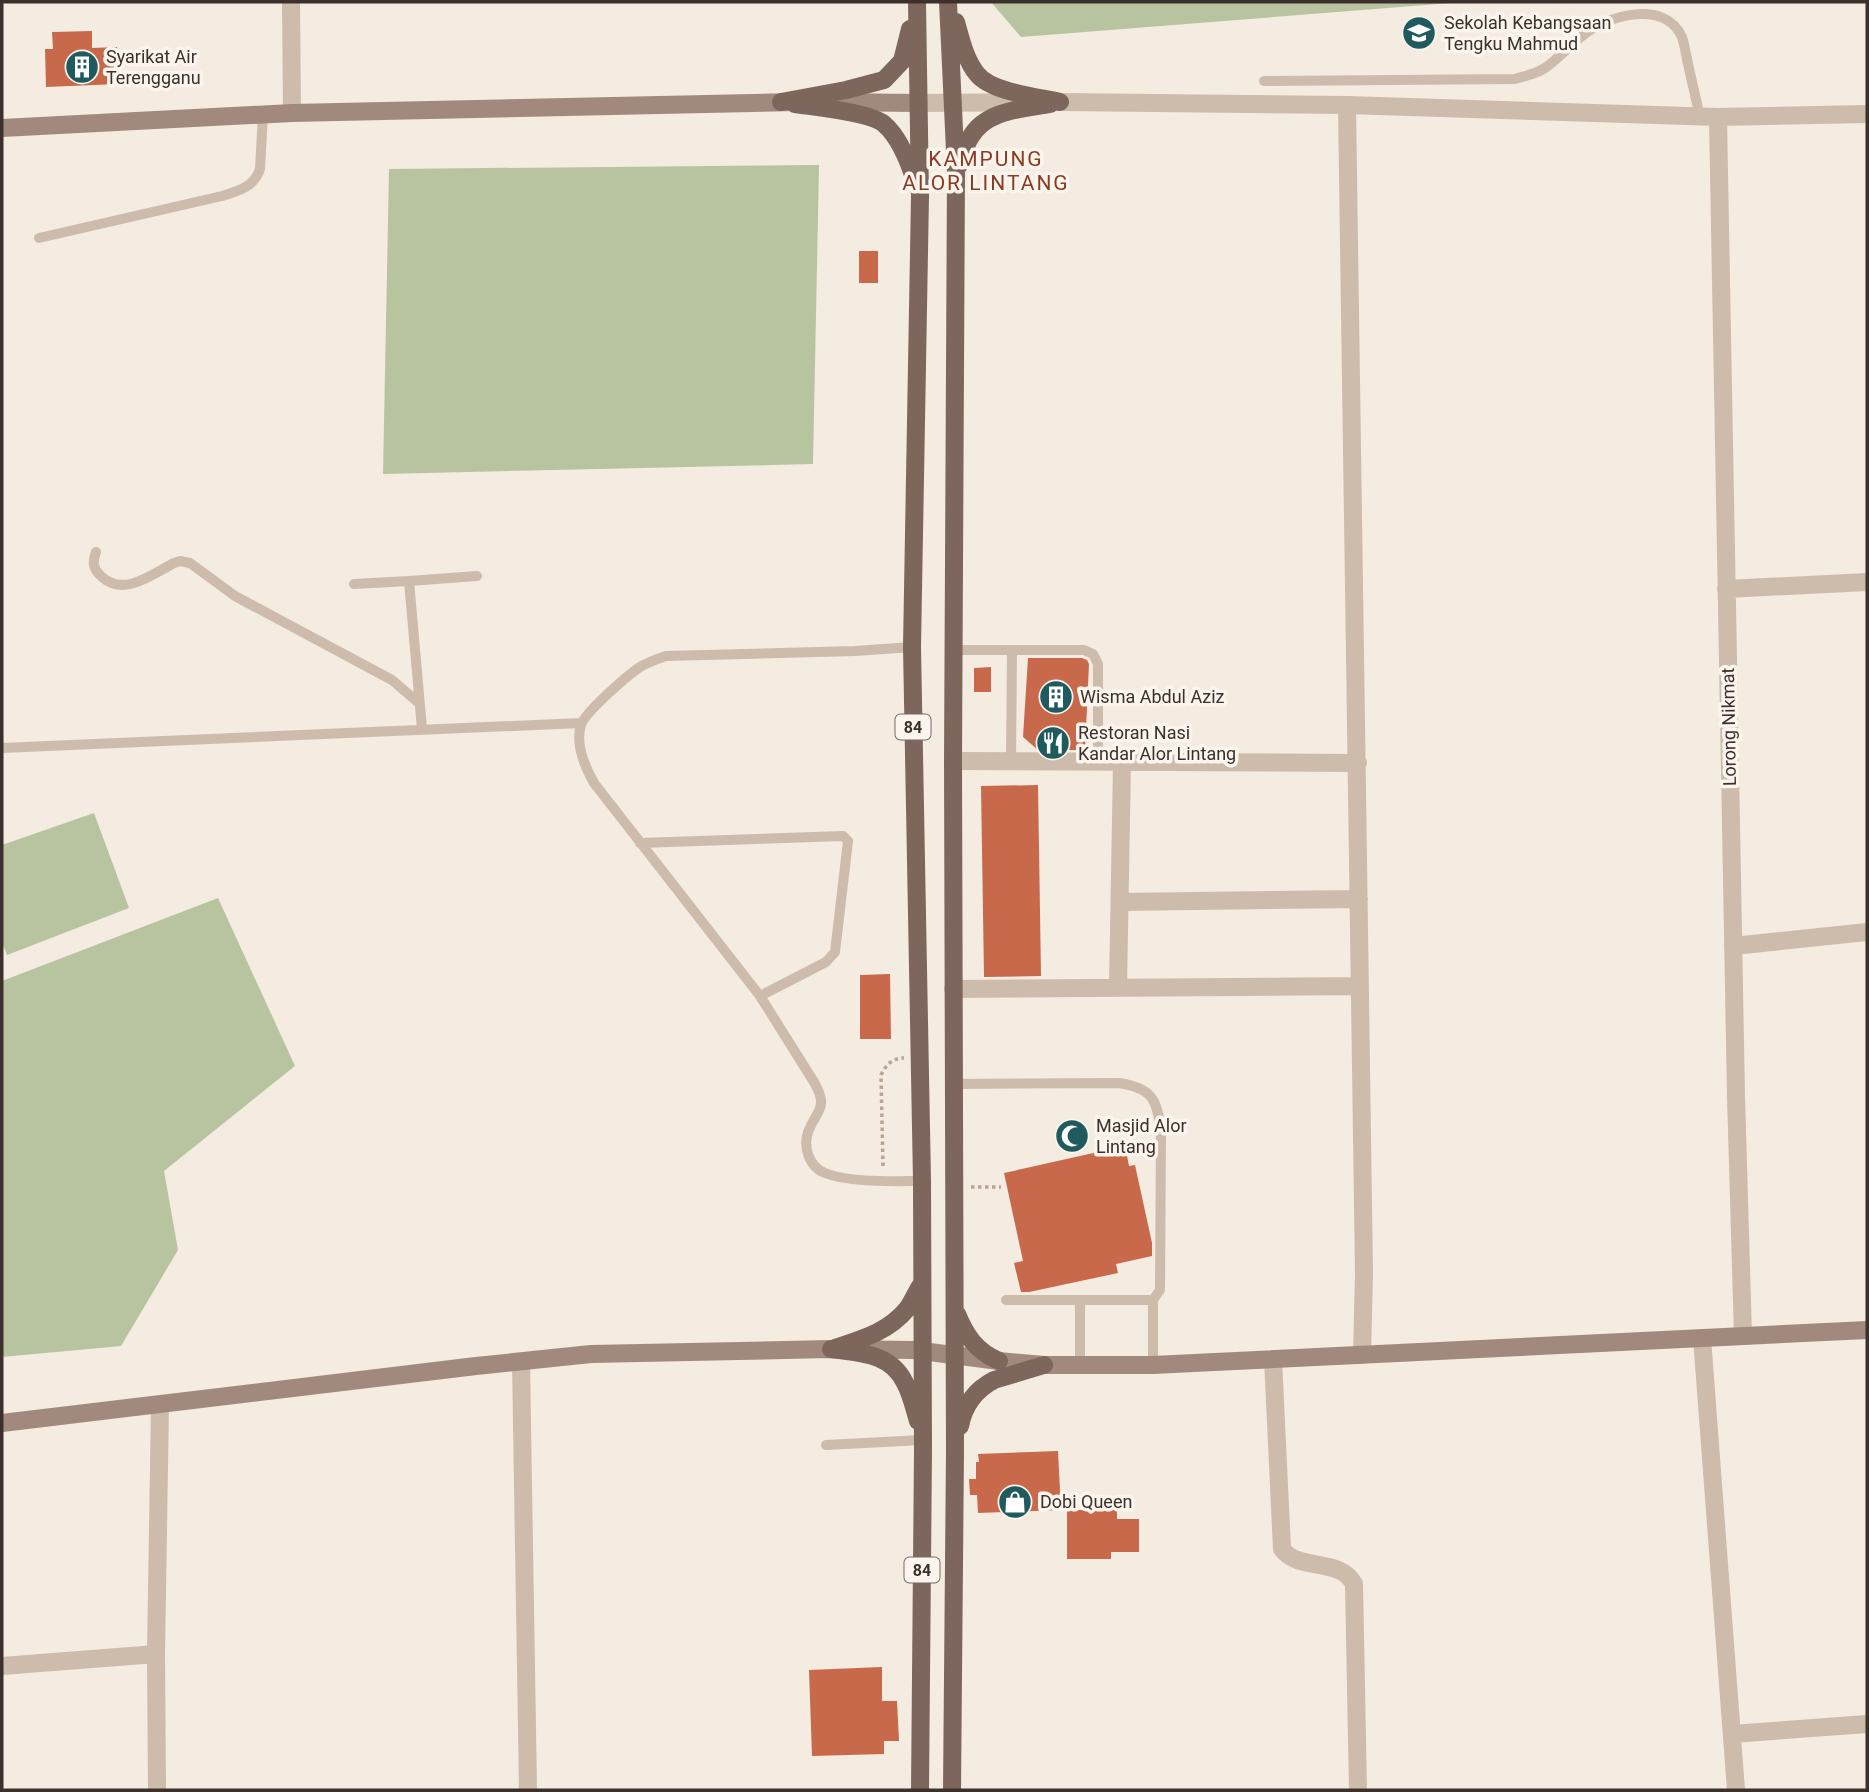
<svg xmlns="http://www.w3.org/2000/svg" width="1869" height="1792" viewBox="0 0 1869 1792" font-family="Roboto,sans-serif">
  <rect width="100%" height="100%" fill="#f4ebe1"/>
  <!-- green -->
  <path fill="#b8c4a0" d="M 991,2 L 1464,2 L 1021,37 Z
    M 819,165 L 813,464 L 383,474 L 389,169 Z
    M 94,813 L 129,908 L 7,955 L 2,942 L 2,845 Z
    M 218,898 L 295,1066 L 164,1171 L 178,1250 L 121,1346 L 2,1357 L 2,981 Z"/>
  <!-- building -->
  <path fill="#c8694b" d="M 92,31 L 92,48 L 117,47 L 118,84 L 46,87 L 45,49 L 53,49 L 52,32 Z
    M 859,251 L 878,251 L 878,283 L 859,283 Z
    M 1028,658 L 1082,658 L 1087,660 L 1089,664 L 1085,750 L 1038,750 L 1023,737 Z
    M 991,667 L 991,692 L 974,692 L 974,668 Z
    M 1038,785 L 1041,976 L 984,977 L 981,786 Z
    M 890,974 L 891,1039 L 860,1039 L 860,975 Z
    M 1125,1146 L 1129,1166 L 1135,1165 L 1152,1243 L 1152,1256 L 1116,1264 L 1118,1273 L 1029,1292 L 1021,1292 L 1014,1263 L 1023,1261 L 1004,1173 Z
    M 1058,1451 L 1061,1510 L 978,1513 L 977,1495 L 970,1495 L 969,1479 L 976,1479 L 976,1462 L 979,1462 L 978,1454 Z
    M 1067,1510 L 1117,1510 L 1117,1519 L 1139,1519 L 1139,1552 L 1111,1552 L 1111,1559 L 1067,1559 Z
    M 882,1667 L 882,1701 L 897,1701 L 899,1741 L 884,1741 L 884,1754 L 812,1756 L 809,1670 Z"/>
  <g fill="none" stroke-linecap="round" stroke-linejoin="round">
    <!-- path -->
    <path stroke="#b9a596" stroke-width="3.5" stroke-dasharray="3.5 3.5" stroke-linecap="butt" d="M 883,1166 L 881,1075 C 886,1065 892,1058 904,1058
      M 971,1187 L 1001,1187"/>
    <!-- lane -->
    <path stroke="#cdbbac" stroke-width="10" d="M 1264,81 L 1515,79 C 1525,76 1536,74 1545,68 C 1558,59 1569,46 1582,36 C 1609,14 1665,0 1682,37 C 1685,46 1686,55 1688,64 C 1692,81 1696,99 1700,117
      M 39,238 L 222,196 C 239,191 254,187 260,169 L 263,114
      M 96,552 C 92,563 93,569 102,577 C 124,597 153,574 174,563 L 180,561 L 190,563 L 235,596 L 392,680 L 420,704
      M 354,584 L 409,581
      M 912,647 L 855,651 L 666,656 C 657,659 648,662 640,667 C 628,675 585,712 581,725 C 575,744 585,767 594,783 L 760,996 L 814,1082 C 829,1109 817,1109 808,1132 C 803,1147 809,1167 825,1173 C 849,1183 895,1181 922,1181
      M 953,650 L 1084,650 L 1093,654 L 1098,664 L 1098,762
      M 422,729 L 409,581 L 477,576
      M 2,748 L 581,723
      M 1011,761 L 1012,650
      M 640,843 L 843,836 L 848,841 L 835,952 L 826,962 L 760,996
      M 953,1084 L 1119,1083 C 1152,1088 1157,1099 1161,1131 L 1160,1290 L 1153,1300 L 1006,1300
      M 1080,1365 L 1080,1300
      M 1153,1365 L 1153,1300
      M 826,1445 L 922,1440"/>
    <!-- street -->
    <path stroke="#cdbbac" stroke-width="18" d="M 291,2 L 292,113
      M 918,103 L 1060,102 L 1347,105 L 1718,117 L 1867,114
      M 1347,105 L 1364,1273 L 1362,1355
      M 1718,117 L 1736,1096 L 1743,1336
      M 1726,589 L 1867,582
      M 953,761 L 1358,763
      M 1120,902 L 1359,899
      M 1733,946 L 1867,932
      M 1118,988 L 1122,762
      M 953,989 L 1360,986
      M 1702,1338 L 1736,1790
      M 1273,1359 L 1282,1549 C 1299,1572 1340,1557 1354,1584 L 1358,1790
      M 521,1362 L 528,1790
      M 2,1666 L 156,1654
      M 1732,1734 L 1867,1724
      M 157,1790 L 156,1654 L 160,1405"/>
    <!-- secondary -->
    <path stroke="#a18a7d" stroke-width="18" d="M 824,102 L 918,103
      M 2,128 L 292,113 L 796,102
      M 2,1423 L 476,1366 L 591,1354 L 831,1349 L 914,1350 L 999,1361 L 1044,1365 L 1153,1365 L 1867,1330"/>
    <!-- primary -->
    <path stroke="#7d675c" stroke-width="18" d="M 917,2 L 920,196 L 912,647 L 922,1181 L 923,1450 L 920,1790
      M 948,2 L 956,172 L 953,761 L 955,1451 L 952,1790
      M 956,22 C 961,39 965,59 977,74 C 991,92 1038,97 1060,102
      M 781,102 L 846,90 L 884,80 L 902,61 L 910,29
      M 795,104 C 814,107 870,112 884,124 C 899,137 909,162 915,181
      M 959,165 C 963,156 965,146 970,138 C 985,110 1022,109 1050,104
      M 957,1314 C 966,1336 976,1351 999,1361
      M 835,1348 C 862,1339 888,1332 907,1309 C 913,1301 916,1292 921,1285
      M 831,1349 C 860,1353 891,1353 905,1383 C 911,1394 914,1408 918,1421
      M 960,1426 C 964,1405 975,1390 994,1380 L 1044,1365"/>
  </g>
  <!-- icons -->
  <defs>
    <g id="school-disc" transform="scale(1.75)"><circle r="9.5" fill="#1f5a5e" stroke="#fbf5ee"/><path d="M0-5L7-2L0 1L-7-2ZM-4 1L0 2.5L4 1V4Q0 6-4 4Z" fill="#fff"/></g>
    <g id="building-disc" transform="scale(1.75)"><circle r="9.5" fill="#1f5a5e" stroke="#fbf5ee"/><path d="M-4-6H4V6H1V3H-1V6H-4ZM-2.5-4.3h1.7v1.8h-1.7ZM.8-4.3h1.7v1.8H.8ZM-2.5-1h1.7V.8h-1.7ZM.8-1h1.7V.8H.8Z" fill="#fff"/></g>
    <g id="restaurant-disc" transform="scale(1.75)"><circle r="9.5" fill="#1f5a5e" stroke="#fbf5ee"/><path d="M-5-6h1v4h1v-4h1v4h1v-4h1v5L-1.5 .5V6h-2V.5L-5-1ZM5-6V6H3V1.5H1.5Q1.5-4 5-6Z" fill="#fff"/></g>
    <g id="mosque-disc" transform="scale(1.75)"><circle r="9.5" fill="#1f5a5e" stroke="#fbf5ee"/><path d="M3.5-4.9A6 6 0 1 0 3.5 4.9A5 5 0 1 1 3.5-4.9Z" fill="#fff"/></g>
    <g id="shop-disc" transform="scale(1.75)"><circle r="9.5" fill="#1f5a5e" stroke="#fbf5ee"/><path d="M-5-2.5h2.3a2.7 3.5 0 0 1 5.4 0H5L5.5 6h-11ZM-1.5-2.5h3a1.5 2.3 0 0 0-3 0Z" fill="#fff"/></g>
  </defs>
  <g fill-rule="evenodd">
    <use href="#school-disc" x="1419" y="33"/>
    <use href="#building-disc" x="82" y="67"/>
    <use href="#building-disc" x="1056" y="697"/>
    <use href="#restaurant-disc" x="1053" y="743"/>
    <use href="#mosque-disc" x="1072" y="1136"/>
    <use href="#shop-disc" x="1015" y="1502"/>
  </g>
  <g text-anchor="middle" stroke-width="7" stroke-linejoin="round" paint-order="stroke">
    <!-- shield labels -->
    <g fill="#fbf5ee" stroke="#756b66" stroke-width="2">
      <rect x="895.5" y="714.5" width="35" height="25" rx="5"/>
      <rect x="904.5" y="1557.5" width="35" height="25" rx="5"/>
    </g>
    <g font-size="16" font-weight="bold" fill="#3b302b">
      <text x="913" y="733">84</text>
      <text x="922" y="1576">84</text>
    </g>
    <!-- poi labels -->
    <g font-size="18" fill="#3b302b" stroke="#fbf5ee" text-anchor="start">
      <text x="1444" y="29">Sekolah Kebangsaan<tspan x="1444" dy="21">Tengku Mahmud</tspan></text>
      <text x="106" y="63">Syarikat Air<tspan x="106" dy="21">Terengganu</tspan></text>
      <text x="1080" y="703">Wisma Abdul Aziz</text>
      <text x="1078" y="739">Restoran Nasi<tspan x="1078" dy="21">Kandar Alor Lintang</tspan></text>
      <text x="1096" y="1132">Masjid Alor<tspan x="1096" dy="21">Lintang</tspan></text>
      <text x="1040" y="1508">Dobi Queen</text>
    </g>
    <!-- street labels -->
    <g font-size="18" fill="#3b302b" stroke="#fbf5ee">
      <text transform="translate(1729 727) rotate(-91)" y="6">Lorong Nikmat</text>
    </g>
    <!-- quarter labels -->
    <g font-size="21" letter-spacing="2" fill="#8c3b22" stroke="#fbf5ee">
      <text x="986" y="166">KAMPUNG<tspan x="986" dy="24">ALOR LINTANG</tspan></text>
    </g>
  </g>
  <!-- border -->
  <rect width="1869" height="1792" fill="none" stroke="#3b302b" stroke-width="7"/>
</svg>
